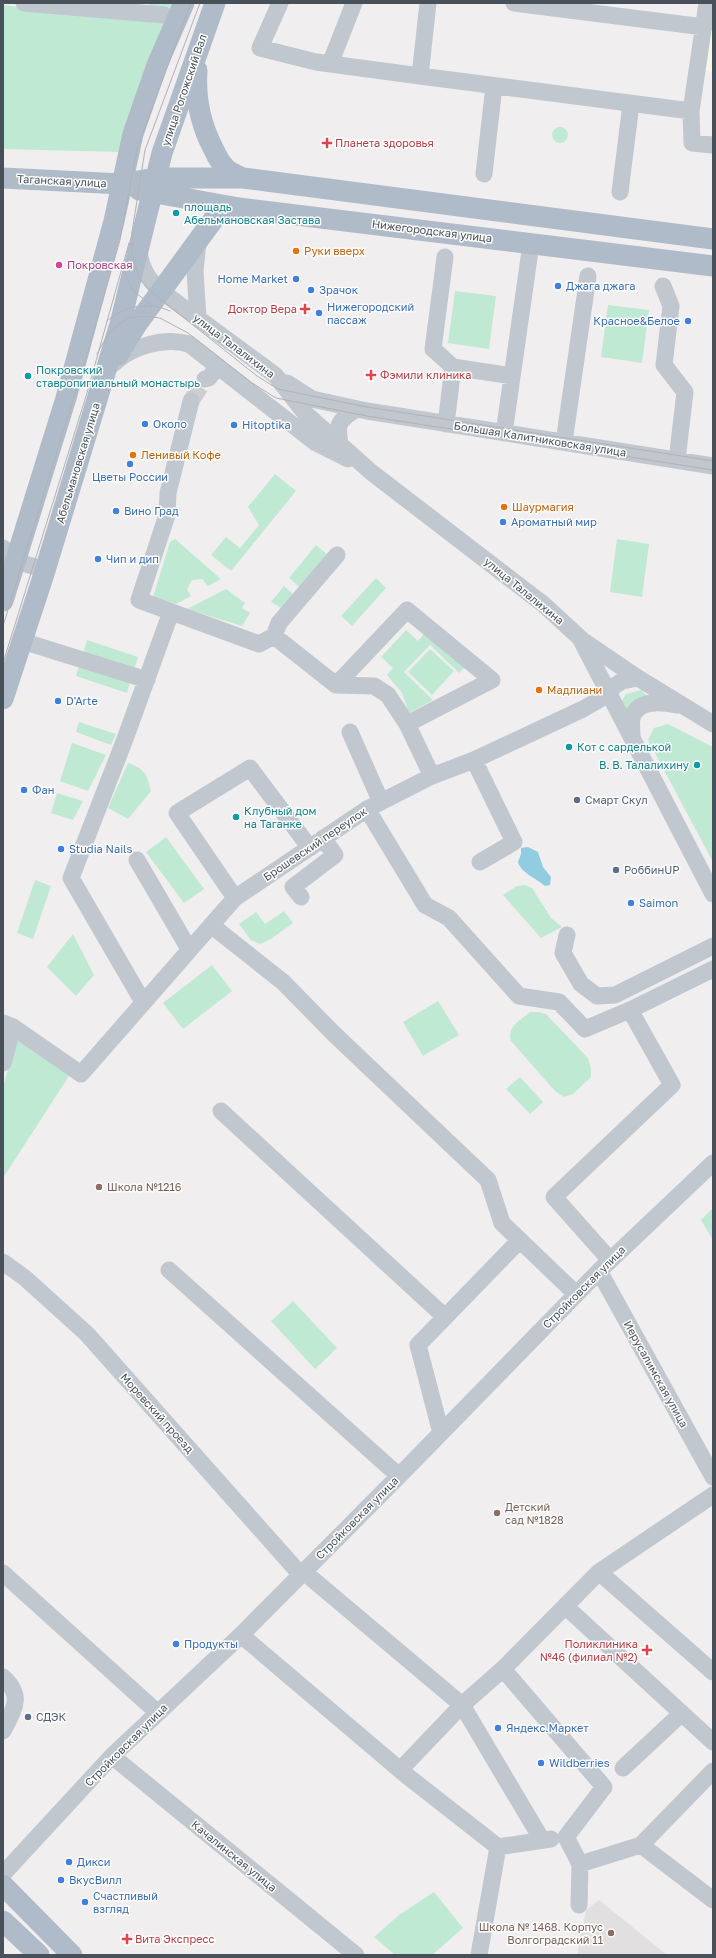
<svg xmlns="http://www.w3.org/2000/svg" width="716" height="1958" viewBox="0 0 716 1958" font-family="'Golos Text',sans-serif">
  <rect width="100%" height="100%" fill="#f0eeee"/>
  <!-- commercial -->
  <path fill="#f9f5e8" d="M 713,3 L 713,72 L 704,70 Z"/>
  <!-- education -->
  <path fill="#e1dfdf" d="M 599,1900 L 667,1955 L 577,1955 L 586,1910 Z"/>
  <!-- green -->
  <path fill="#c0e9d3" d="M 150,3 L 174,3 L 120,152 L 3,149 L 3,5 L 143,21 Z
    M552 135a8 8 0 1 1 16 0a8 8 0 1 1-16 0Z
    M 455,291 L 496,296 L 489,349 L 448,343 Z
    M 608,305 L 649,310 L 642,363 L 601,357 Z
    M 275,474 L 296,491 L 231,571 L 211,555 L 226,537 L 240,548 L 259,525 L 248,507 Z
    M 175,539 L 221,579 L 208,586 L 202,579 L 192,580 L 187,589 L 191,596 L 176,604 L 153,597 L 170,542 Z
    M 617,539 L 649,544 L 642,597 L 610,592 Z
    M 316,545 L 329,556 L 302,589 L 289,578 Z
    M 376,578 L 386,588 L 352,626 L 341,616 Z
    M 284,586 L 294,595 L 283,609 L 271,602 Z
    M 226,589 L 245,603 L 242,608 L 250,613 L 242,626 L 187,609 Z
    M 406,630 L 418,641 L 424,634 L 465,667 L 459,673 L 430,645 L 404,672 L 433,700 L 409,713 L 402,693 L 387,675 L 393,668 L 381,657 Z
    M 87,640 L 138,657 L 134,670 L 83,654 Z
    M 430,649 L 454,671 L 432,695 L 408,672 Z
    M 80,663 L 131,679 L 127,693 L 76,676 Z
    M 641,690 L 648,697 L 626,714 L 621,702 L 626,694 Z
    M 79,722 L 116,734 L 111,745 L 76,732 Z
    M 668,724 L 713,747 L 713,862 L 648,740 L 654,728 Z
    M 72,743 L 106,755 L 88,791 L 60,781 Z
    M 128,763 C 145,769 147,774 151,791 L 128,819 L 108,808 Z
    M 57,793 L 83,801 L 73,820 L 51,813 Z
    M 166,837 L 204,889 L 184,903 L 146,852 Z
    M 35,880 L 51,886 L 33,939 L 17,933 Z
    M 525,885 L 532,888 L 551,918 L 562,927 L 541,938 L 503,895 L 517,886 Z
    M 284,911 L 293,923 L 271,939 L 260,944 L 251,940 L 239,924 L 256,912 L 265,924 Z
    M 73,934 L 94,975 L 76,996 L 47,967 Z
    M 212,965 L 232,991 L 183,1029 L 163,1003 Z
    M 438,1001 L 459,1035 L 423,1056 L 403,1022 Z
    M 530,1012 L 538,1012 L 546,1014 L 588,1058 L 591,1069 L 591,1077 L 573,1094 L 564,1097 L 555,1091 L 511,1041 C 506,1027 521,1020 530,1012 Z
    M 17,1039 L 69,1076 L 3,1178 L 3,1087 Z
    M 520,1077 L 543,1102 L 530,1114 L 506,1089 Z
    M 713,1208 L 713,1240 L 701,1220 Z
    M 293,1301 L 337,1348 L 315,1369 L 271,1321 Z
    M 434,1892 L 463,1928 L 432,1955 L 395,1955 L 374,1937 L 399,1915 Z"/>
  <!-- water -->
  <path fill="#92cce1" d="M 528,847 L 538,852 L 543,867 L 551,877 L 550,885 L 545,886 C 536,878 521,873 518,862 L 521,854 L 521,848 Z"/>
  <g fill="none" stroke-linecap="round" stroke-linejoin="round">
    <!-- minor-tunnel -->
    <path stroke="#ceced0" stroke-width="17" stroke-dasharray="17 8" stroke-linecap="butt" d="M 191,401 L 205,379"/>
    <!-- minor -->
    <path stroke="#c0c7ce" stroke-width="17" d="M 24,3 L 164,15
      M 280,3 L 260,48 L 316,62 L 420,76 L 428,3
      M 514,3 L 704,27
      M 707,3 L 691,111 L 692,143 L 713,145
      M 330,64 L 354,3
      M 420,76 L 691,111
      M 484,174 L 494,86
      M 620,192 L 631,104
      M 198,241 L 195,271 L 198,318
      M 139,251 C 141,269 148,279 161,291 L 275,375 L 305,413 L 371,472 L 543,604 L 580,638 L 713,894
      M 445,257 L 433,349 L 453,367 L 446,424
      M 663,286 L 671,306 L 664,365 L 685,392 L 677,460
      M 113,364 C 132,346 164,337 189,344 L 316,443 L 348,459
      M 453,367 L 512,376
      M 205,379 L 209,378 L 218,366
      M 287,383 L 312,399 L 367,411 L 713,466
      M 191,401 L 168,493 L 167,515 L 139,600 L 259,644 L 274,636 L 279,623 L 337,555
      M 504,433 L 531,244
      M 564,442 L 588,276
      M 340,444 C 337,426 337,422 352,412
      M 3,548 L 16,561 L 45,570
      M 274,636 L 336,685 L 407,610 L 492,680 L 407,724 L 432,776
      M 582,640 L 638,678 L 713,724
      M 22,641 L 147,680
      M 336,685 L 374,686 L 388,695 L 407,724
      M 350,732 L 381,802
      M 632,737 C 632,731 631,724 632,718 C 638,698 663,702 677,705
      M 474,760 L 514,842 L 480,862
      M 367,809 L 425,905 L 449,918 L 519,996 L 559,1002 L 585,1029 L 630,1010
      M 137,860 L 189,949
      M 301,897 L 293,887 L 335,855 L 323,838
      M 235,898 L 177,813 L 250,768 L 310,848
      M 211,925 L 283,982 L 333,1033 L 488,1180 L 502,1223 L 576,1294
      M 567,935 L 563,953 L 581,984 L 597,996 L 615,995 L 713,946
      M 143,1002 L 71,878 L 125,739 L 171,612
      M 3,1023 L 13,1027 L 81,1074 L 235,898 L 367,809 L 432,776 L 474,760 L 583,709 L 609,694 L 613,687 L 622,681 L 638,678
      M 3,1063 L 13,1027
      M 221,1111 L 445,1317
      M 610,1260 L 554,1197 L 672,1085 L 630,1010 L 713,969
      M 3,1262 L 25,1278 L 87,1334 L 301,1575
      M 169,1270 L 399,1476
      M 599,1271 L 713,1477
      M 441,1433 L 418,1345 L 519,1241
      M 304,1572 L 462,1705 L 542,1840
      M 599,1572 L 713,1672
      M 3,1573 L 158,1713
      M 565,1606 L 713,1742
      M 241,1635 L 406,1775 L 498,1847 L 479,1955
      M 503,1669 L 604,1787 L 566,1837 L 580,1864 L 579,1905
      M 3,1677 C 24,1696 14,1709 3,1731
      M 112,1756 L 356,1955
      M 623,1768 L 682,1713
      M 400,1770 L 462,1705 L 503,1669 L 599,1572 L 713,1495
      M 713,1771 L 641,1845 L 713,1900
      M 498,1847 L 551,1839
      M 580,1864 L 641,1845
      M 3,1874 L 112,1756 L 241,1635 L 399,1476 L 599,1271 L 713,1163"/>
    <!-- major -->
    <path stroke="#b0bbc9" stroke-width="21" d="M 197,70 C 195,98 200,123 213,148 C 217,157 222,166 229,171 C 233,174 239,176 243,178
      M 3,178 L 122,184 L 155,178 L 243,178 L 713,239
      M 139,190 L 239,208 L 713,266
      M 118,355 L 137,324 L 216,216 L 229,209 L 239,208
      M 3,601 L 66,398 L 114,221 L 133,134 L 157,65 L 184,3
      M 3,699 L 43,577 L 120,324 L 162,153 L 215,3
      M 3,1885 L 72,1955
      M 3,1921 L 39,1955"/>
    <!-- tram -->
    <path stroke="#b0b2b7" stroke-width="1" d="M 200,3 L 145,150 L 132,232 L 132,254 L 140,279 L 149,290 L 257,376 L 278,389 L 367,407 L 713,461
      M 122,266 L 133,291 L 153,306
      M 107,321 C 124,306 148,301 170,311
      M 97,354 L 107,336 L 115,327 L 128,318 L 145,316 L 160,318 L 188,333 L 252,383 L 276,398 L 367,416 L 713,470
      M 3,626 L 88,351 L 120,240 L 137,149 L 191,3
      M 3,663 L 87,393 L 129,243"/>
  </g>
  <!-- markers -->
  <g fill="#e0444e" stroke="#fff" stroke-width="1.5">
    <path d="M325 137h4v4h4v4h-4v4h-4v-4h-4v-4h4z"/>
    <path d="M303 303h4v4h4v4h-4v4h-4v-4h-4v-4h4z"/>
    <path d="M369 369h4v4h4v4h-4v4h-4v-4h-4v-4h4z"/>
    <path d="M645 1644h4v4h4v4h-4v4h-4v-4h-4v-4h4z"/>
    <path d="M125 1933h4v4h4v4h-4v4h-4v-4h-4v-4h4z"/>
  </g>
  <g fill="#0f9aa8" stroke="#fff" stroke-width="1.5">
    <circle cx="176" cy="213" r="4"/>
    <circle cx="28" cy="376" r="4"/>
    <circle cx="569" cy="747" r="4"/>
    <circle cx="697" cy="765" r="4"/>
    <circle cx="236" cy="817" r="4"/>
  </g>
  <g fill="#e8710a" stroke="#fff" stroke-width="1.5">
    <circle cx="296" cy="251" r="4"/>
    <circle cx="133" cy="455" r="4"/>
    <circle cx="504" cy="507" r="4"/>
    <circle cx="539" cy="690" r="4"/>
  </g>
  <circle fill="#d1479c" stroke="#fff" stroke-width="1.5" cx="59" cy="265" r="4"/>
  <g fill="#3f7fe0" stroke="#fff" stroke-width="1.5">
    <circle cx="296" cy="279" r="4"/>
    <circle cx="558" cy="286" r="4"/>
    <circle cx="311" cy="290" r="4"/>
    <circle cx="319" cy="313" r="4"/>
    <circle cx="688" cy="321" r="4"/>
    <circle cx="145" cy="424" r="4"/>
    <circle cx="234" cy="425" r="4"/>
    <circle cx="130" cy="464" r="4"/>
    <circle cx="116" cy="511" r="4"/>
    <circle cx="503" cy="522" r="4"/>
    <circle cx="98" cy="559" r="4"/>
    <circle cx="58" cy="701" r="4"/>
    <circle cx="24" cy="790" r="4"/>
    <circle cx="61" cy="849" r="4"/>
    <circle cx="631" cy="903" r="4"/>
    <circle cx="176" cy="1644" r="4"/>
    <circle cx="498" cy="1728" r="4"/>
    <circle cx="541" cy="1763" r="4"/>
    <circle cx="69" cy="1862" r="4"/>
    <circle cx="61" cy="1880" r="4"/>
    <circle cx="85" cy="1902" r="4"/>
  </g>
  <g fill="#5c6f8a" stroke="#fff" stroke-width="1.5">
    <circle cx="577" cy="800" r="4"/>
    <circle cx="616" cy="870" r="4"/>
    <circle cx="28" cy="1717" r="4"/>
  </g>
  <g fill="#8d6e63" stroke="#fff" stroke-width="1.5">
    <circle cx="99" cy="1187" r="4"/>
    <circle cx="497" cy="1513" r="4"/>
    <circle cx="611" cy="1933" r="4"/>
  </g>
  <g text-anchor="middle" stroke-width="3" stroke-linejoin="round" paint-order="stroke">
    <!-- street labels -->
    <g font-size="11" fill="#485059" stroke="#fff">
      <text transform="translate(184 90) rotate(-71)" y="4">улица Рогожский Вал</text>
      <text transform="translate(62 181) rotate(3)" y="4">Таганская улица</text>
      <text transform="translate(432 231) rotate(7)" y="4">Нижегородская улица</text>
      <text transform="translate(234 346) rotate(37)" y="4">улица Талалихина</text>
      <text transform="translate(540 439) rotate(9)" y="4">Большая Калитниковская улица</text>
      <text transform="translate(78 463) rotate(-73)" y="4">Абельмановская улица</text>
      <text transform="translate(524 591) rotate(39)" y="4">улица Талалихина</text>
      <text transform="translate(315 844) rotate(-34)" y="4">Брошевский переулок</text>
      <text transform="translate(584 1287) rotate(-45)" y="4">Стройковская улица</text>
      <text transform="translate(656 1374) rotate(61)" y="4">Иерусалимская улица</text>
      <text transform="translate(157 1413) rotate(48)" y="4">Моревский проезд</text>
      <text transform="translate(357 1518) rotate(-45)" y="4">Стройковская улица</text>
      <text transform="translate(126 1745) rotate(-45)" y="4">Стройковская улица</text>
      <text transform="translate(234 1856) rotate(39)" y="4">Качалинская улица</text>
    </g>
    <!-- health labels -->
    <g font-size="11" fill="#be3a42" stroke="#fff" text-anchor="start">
      <text x="335" y="147">Планета здоровья</text>
      <text x="297" y="313" text-anchor="end">Доктор Вера</text>
      <text x="380" y="379">Фэмили клиника</text>
      <text x="638" y="1648" text-anchor="end">Поликлиника<tspan x="638" dy="13">№46 (филиал №2)</tspan></text>
      <text x="135" y="1943">Вита Экспресс</text>
    </g>
    <!-- culture labels -->
    <g font-size="11" fill="#0d838f" stroke="#fff" text-anchor="start">
      <text x="184" y="211">площадь<tspan x="184" dy="13">Абельмановская Застава</tspan></text>
      <text x="36" y="374">Покровский<tspan x="36" dy="13">ставропигиальный монастырь</tspan></text>
      <text x="577" y="751">Кот с сарделькой</text>
      <text x="689" y="769" text-anchor="end">В. В. Талалихину</text>
      <text x="244" y="815">Клубный дом<tspan x="244" dy="13">на Таганке</tspan></text>
    </g>
    <!-- food labels -->
    <g font-size="11" fill="#c56008" stroke="#fff" text-anchor="start">
      <text x="304" y="255">Руки вверх</text>
      <text x="141" y="459">Ленивый Кофе</text>
      <text x="512" y="511">Шаурмагия</text>
      <text x="547" y="694">Мадлиани</text>
    </g>
    <!-- hotel labels -->
    <g font-size="11" fill="#b23c85" stroke="#fff" text-anchor="start">
      <text x="67" y="269">Покровская</text>
    </g>
    <!-- shop labels -->
    <g font-size="11" fill="#366cbe" stroke="#fff" text-anchor="start">
      <text x="288" y="283" text-anchor="end">Home Market</text>
      <text x="566" y="290">Джага джага</text>
      <text x="319" y="294">Зрачок</text>
      <text x="327" y="311">Нижегородский<tspan x="327" dy="13">пассаж</tspan></text>
      <text x="680" y="325" text-anchor="end">Красное&amp;Белое</text>
      <text x="153" y="428">Около</text>
      <text x="242" y="429">Hitoptika</text>
      <text x="130" y="481" text-anchor="middle">Цветы России</text>
      <text x="124" y="515">Вино Град</text>
      <text x="511" y="526">Ароматный мир</text>
      <text x="106" y="563">Чип и дип</text>
      <text x="66" y="705">D'Arte</text>
      <text x="32" y="794">Фан</text>
      <text x="69" y="853">Studia Nails</text>
      <text x="639" y="907">Saimon</text>
      <text x="184" y="1648">Продукты</text>
      <text x="506" y="1732">Яндекс.Маркет</text>
      <text x="549" y="1767">Wildberries</text>
      <text x="77" y="1866">Дикси</text>
      <text x="69" y="1884">ВкусВилл</text>
      <text x="93" y="1900">Счастливый<tspan x="93" dy="13">взгляд</tspan></text>
    </g>
    <!-- service labels -->
    <g font-size="11" fill="#4e5e75" stroke="#fff" text-anchor="start">
      <text x="585" y="804">Смарт Скул</text>
      <text x="624" y="874">РоббинUP</text>
      <text x="36" y="1721">СДЭК</text>
    </g>
    <!-- education labels -->
    <g font-size="11" fill="#785e54" stroke="#fff" text-anchor="start">
      <text x="107" y="1191">Школа №1216</text>
      <text x="505" y="1511">Детский<tspan x="505" dy="13">сад №1828</tspan></text>
      <text x="603" y="1931" text-anchor="end">Школа № 1468. Корпус<tspan x="603" dy="13">Волгоградский 11</tspan></text>
    </g>
  </g>
  <!-- border -->
  <rect width="716" height="1958" fill="none" stroke="#485059" stroke-width="8"/>
</svg>
